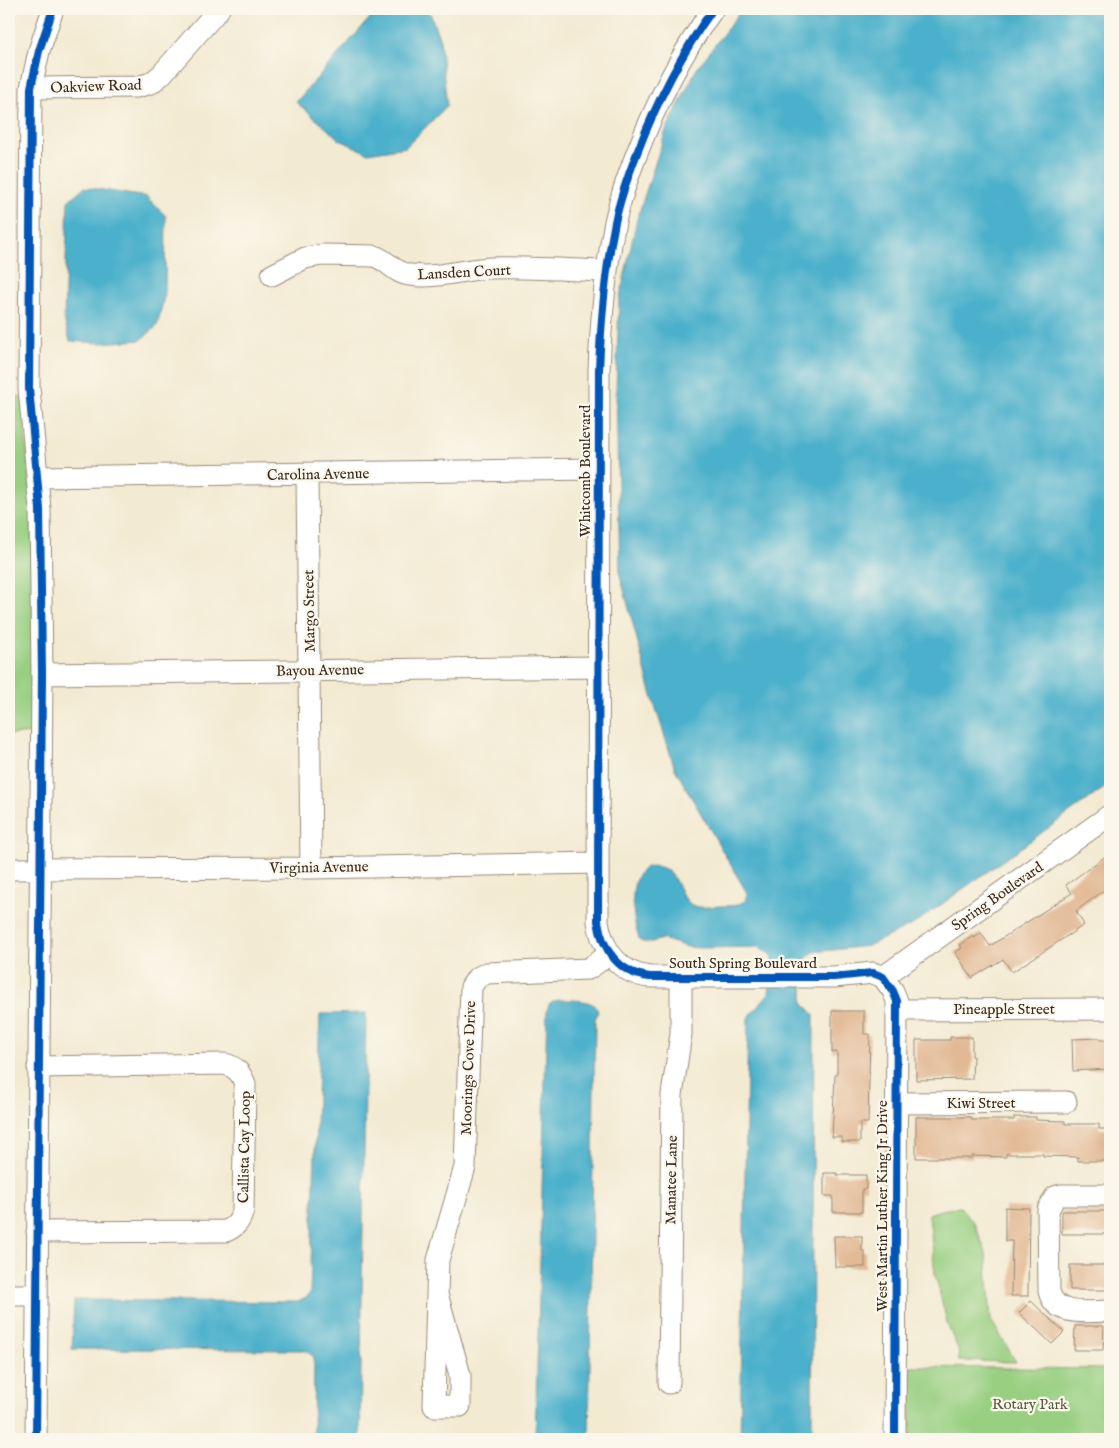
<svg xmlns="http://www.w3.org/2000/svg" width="1119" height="1448" viewBox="0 0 1119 1448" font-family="'IM FELL English',serif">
  <rect width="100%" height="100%" fill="#fbf7ec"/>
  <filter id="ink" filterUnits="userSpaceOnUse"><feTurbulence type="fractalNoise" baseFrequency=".02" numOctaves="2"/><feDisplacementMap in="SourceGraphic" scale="10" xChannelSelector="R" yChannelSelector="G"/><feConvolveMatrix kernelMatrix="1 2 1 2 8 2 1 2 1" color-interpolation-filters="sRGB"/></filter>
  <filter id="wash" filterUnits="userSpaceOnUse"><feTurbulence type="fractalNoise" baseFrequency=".0096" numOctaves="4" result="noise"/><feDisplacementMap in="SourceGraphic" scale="20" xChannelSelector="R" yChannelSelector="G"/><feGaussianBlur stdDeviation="1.12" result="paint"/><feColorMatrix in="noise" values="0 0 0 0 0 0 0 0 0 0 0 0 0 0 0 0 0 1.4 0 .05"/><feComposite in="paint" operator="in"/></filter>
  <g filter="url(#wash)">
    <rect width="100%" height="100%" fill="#f3ead2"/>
    <!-- green -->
    <path fill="#98cf81" stroke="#6a7c50" d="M 9,104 L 10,104 L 9,384 Z
      M 9,394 L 22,397 L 32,510 L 33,733 L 9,735 Z
      M 960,1207 L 974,1223 L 986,1253 L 991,1320 L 1016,1362 L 959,1361 L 958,1349 L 948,1326 L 935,1274 L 929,1214 L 941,1210 Z
      M 911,1367 L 1110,1369 L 1110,1439 L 911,1439 Z"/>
    <!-- water -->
    <path fill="#4cb0cb" stroke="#446d74" d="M 378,9 L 426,9 L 429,10 L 440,40 L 447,106 L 406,147 L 368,153 L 340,140 L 296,102 Z
      M 742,9 L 1110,9 L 1110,784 L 914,924 L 868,946 L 814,952 L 804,960 L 803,1003 L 814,1014 L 812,1439 L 740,1439 L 748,1018 L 769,993 L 772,955 L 759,947 L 700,948 L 687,947 L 662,939 L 648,943 L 640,941 C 632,922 623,858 660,867 C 680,872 678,904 698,907 C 706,908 715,906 722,906 C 732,906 739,906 747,899 L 747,893 L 675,769 L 652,696 L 620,575 L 616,392 L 619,301 L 637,219 L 666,130 L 696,70 Z
      M 84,187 L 147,197 L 166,216 L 165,293 L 157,326 L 141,340 L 100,343 L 70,341 L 64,319 L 68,201 Z
      M 558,1000 C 569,1000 608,998 595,1019 L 589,1439 L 535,1439 L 547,1010 L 550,1003 Z
      M 366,1013 L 360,1439 L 313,1439 L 314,1363 L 312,1355 L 304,1350 L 72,1349 L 74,1300 L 298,1302 L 306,1298 L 310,1293 L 320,1014 Z"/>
    <g id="blocks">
      <!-- building -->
      <path fill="#e2b994" d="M 1110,853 L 1110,886 L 1076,911 L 1084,925 L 1012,972 L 1003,959 L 972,978 L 955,952 L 962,948 L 960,945 L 973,936 L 974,938 L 981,933 L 990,946 L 1072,893 L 1066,885 Z
        M 832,1011 L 864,1011 L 864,1034 L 870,1034 L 868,1123 L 860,1123 L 860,1142 L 842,1142 L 842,1137 L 832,1137 L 835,1075 L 837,1075 L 837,1052 L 832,1052 Z
        M 950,1037 L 972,1037 L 972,1056 L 973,1056 L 972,1079 L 916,1080 L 916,1040 L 950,1040 Z
        M 1100,1038 L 1100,1040 L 1110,1040 L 1110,1069 L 1073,1071 L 1072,1039 Z
        M 916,1117 L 971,1117 L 971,1120 L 1014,1120 L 1014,1117 L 1036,1117 L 1036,1120 L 1065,1121 L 1065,1124 L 1099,1124 L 1099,1129 L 1110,1129 L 1110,1161 L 1078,1161 L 1078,1157 L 1043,1156 L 1043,1154 L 1006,1154 L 1006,1157 L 972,1156 L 972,1158 L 916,1158 Z
        M 824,1173 L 837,1173 L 837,1175 L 866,1175 L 866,1189 L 862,1189 L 862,1212 L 833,1212 L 833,1196 L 824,1196 Z
        M 1005,1207 L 1029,1208 L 1028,1296 L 1011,1296 L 1012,1241 L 1005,1241 Z
        M 1062,1211 L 1110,1211 L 1110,1234 L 1062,1234 Z
        M 834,1236 L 862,1236 L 862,1251 L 865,1251 L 865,1267 L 835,1267 Z
        M 1070,1265 L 1110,1265 L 1110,1290 L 1070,1290 Z
        M 1031,1301 L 1064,1332 L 1052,1344 L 1019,1313 Z
        M 1075,1326 L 1104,1326 L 1103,1350 L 1074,1350 Z"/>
    </g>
  </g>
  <g filter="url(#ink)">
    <use href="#blocks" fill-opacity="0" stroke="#978a78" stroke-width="1"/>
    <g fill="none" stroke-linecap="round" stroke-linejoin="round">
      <!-- minor casing -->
      <g stroke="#978a78" stroke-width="23">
        <path id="minor" d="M 713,9 C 681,54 657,101 637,153 C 628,176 620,199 615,222 C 605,271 601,320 599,370 L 598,921 C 602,950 620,974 650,977 L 834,977 L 873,973 L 883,977 L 893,991 L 897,1001 L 895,1439
          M 31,88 L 137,87 L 151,83 L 161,75 L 219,9
          M 272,275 L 305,258 L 322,255 L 374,256 C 388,260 395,274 410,275 C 438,279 464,269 491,268 C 529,267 568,270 606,271
          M 307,474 L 311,868
          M 37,477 L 598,469
          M 42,674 L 599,667
          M 9,869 L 311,868 L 598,863
          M 883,977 L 1110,815
          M 897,1010 L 1110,1009
          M 896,1103 L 1066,1102
          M 1110,1195 L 1061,1195 L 1055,1197 L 1048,1210 L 1049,1291 C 1055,1318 1089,1311 1110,1311
          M 37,1232 L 226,1231 C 236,1227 240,1221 243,1211 L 245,1084 C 241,1073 236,1067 225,1064 L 38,1067
          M 437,1294 L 460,1375 L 460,1406 L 434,1406 L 438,1260 L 465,1167 L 471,987 L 477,978 L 487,973 L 588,969 L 610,954
          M 9,1295 L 37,1295
          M 669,1383 L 672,1095 L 681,1034 L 681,977
          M 36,1439 L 42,674 L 40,509 L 29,388 L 31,88 L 39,51 L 53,9"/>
      </g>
      <!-- minor -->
      <use href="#minor" stroke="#fff" stroke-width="21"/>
      <!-- cycleway casing -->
      <g stroke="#fbf7ec" stroke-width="11">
        <path id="cycleway" d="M 713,9 C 681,54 657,101 637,153 C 628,176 620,199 615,222 C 605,271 601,320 599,370 L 598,921 C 602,950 620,974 650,977 L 834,977 L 873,973 L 883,977 L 893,991 L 897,1001 L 895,1439
          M 36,1439 L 42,674 L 40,509 L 29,388 L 31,88 L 39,51 L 53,9"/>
      </g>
      <!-- cycleway -->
      <use href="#cycleway" stroke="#0057b8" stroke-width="8"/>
    </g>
  </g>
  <g text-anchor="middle" stroke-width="4.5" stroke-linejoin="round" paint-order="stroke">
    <!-- street labels -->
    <g font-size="15" fill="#3b2a1e" stroke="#fbf7ec">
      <text transform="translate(96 86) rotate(-2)" y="5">Oakview Road</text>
      <text transform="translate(464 272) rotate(-3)" y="5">Lansden Court</text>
      <text transform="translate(585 471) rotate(-90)" y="5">Whitcomb Boulevard</text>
      <text transform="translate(318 474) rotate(-1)" y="5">Carolina Avenue</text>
      <text transform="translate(309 611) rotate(-91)" y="5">Margo Street</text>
      <text transform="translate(320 670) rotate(-1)" y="5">Bayou Avenue</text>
      <text transform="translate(319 867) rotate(-1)" y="5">Virginia Avenue</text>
      <text transform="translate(997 896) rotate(-35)" y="5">Spring Boulevard</text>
      <text x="743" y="968">South Spring Boulevard</text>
      <text x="1004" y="1014">Pineapple Street</text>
      <text transform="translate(468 1068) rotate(-88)" y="5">Moorings Cove Drive</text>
      <text x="981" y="1108">Kiwi Street</text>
      <text transform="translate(244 1147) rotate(-89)" y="5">Callista Cay Loop</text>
      <text transform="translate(671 1180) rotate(-89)" y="5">Manatee Lane</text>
      <text transform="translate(882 1206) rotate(-90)" y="5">West Martin Luther King Jr Drive</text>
    </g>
    <!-- park labels -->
    <g font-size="15" fill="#575c3c" stroke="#fbf7ec">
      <text x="1030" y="1409">Rotary Park</text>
    </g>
  </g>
  <!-- margin -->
  <rect width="1119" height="1448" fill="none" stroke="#fbf7ec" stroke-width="30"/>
</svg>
